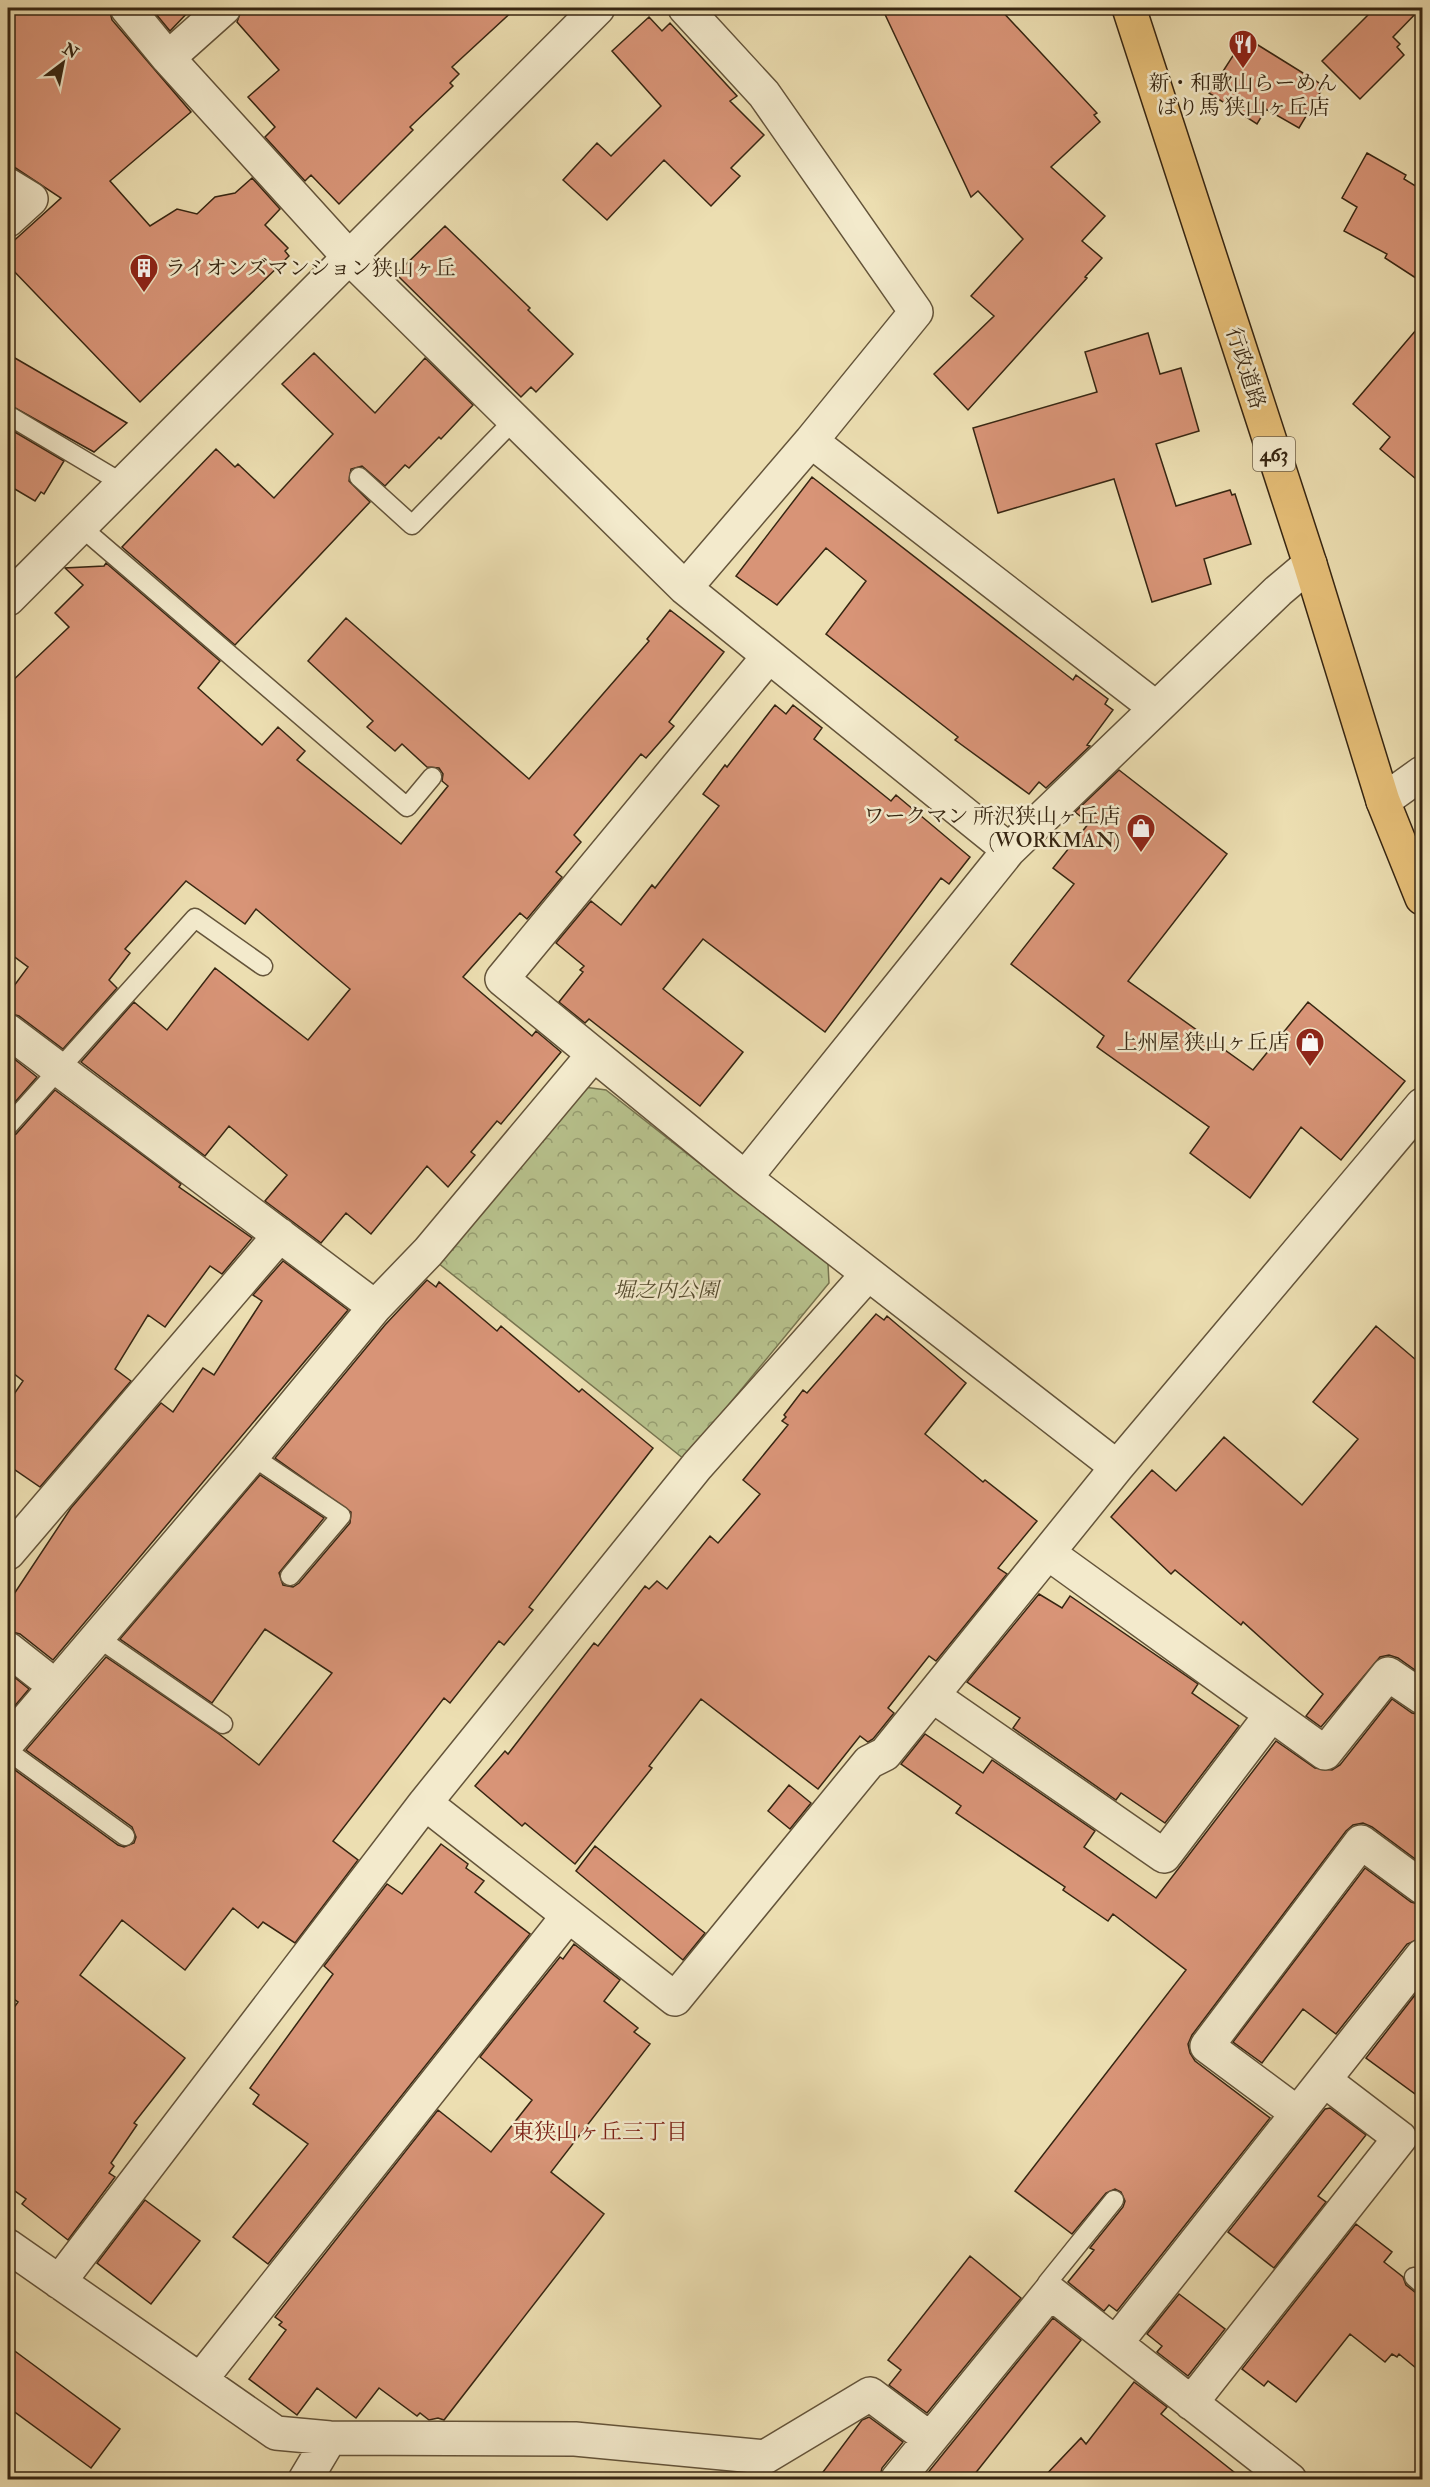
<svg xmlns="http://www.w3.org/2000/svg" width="1430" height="2487" viewBox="0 0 1430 2487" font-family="'IM FELL Double Pica','Noto Serif JP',serif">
  <defs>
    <pattern id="park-crowns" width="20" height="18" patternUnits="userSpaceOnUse" patternTransform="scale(1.5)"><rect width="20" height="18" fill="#b7c18c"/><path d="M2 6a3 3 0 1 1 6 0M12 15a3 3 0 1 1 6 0" fill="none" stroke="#969d71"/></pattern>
  </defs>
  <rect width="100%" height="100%" fill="#ecdeb1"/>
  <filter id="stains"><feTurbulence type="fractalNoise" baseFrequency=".00333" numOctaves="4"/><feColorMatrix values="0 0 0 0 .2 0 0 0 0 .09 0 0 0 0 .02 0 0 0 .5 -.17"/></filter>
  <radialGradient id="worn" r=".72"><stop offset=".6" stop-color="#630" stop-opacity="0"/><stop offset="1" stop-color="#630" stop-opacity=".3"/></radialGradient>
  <!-- park -->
  <path fill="url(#park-crowns)" stroke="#77744f" stroke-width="1.5" d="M 584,1087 L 606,1090 L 828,1264 L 829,1283 L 684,1459 L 438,1263 Z"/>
  <!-- building -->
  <path fill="#d89477" stroke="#372612" stroke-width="1.5" d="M 8,8 L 109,8 L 112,20 L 191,112 L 110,181 L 150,226 L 177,209 L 197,214 L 215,197 L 235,193 L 252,178 L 280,209 L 265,225 L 288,248 L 285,251 L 289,256 L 140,402 L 8,265 L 8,246 L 61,198 L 8,163 Z
    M 151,8 L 192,8 L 170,31 Z
    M 242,8 L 516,8 L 452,67 L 459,74 L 450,83 L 453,86 L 410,127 L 413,130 L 339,204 L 311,175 L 305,181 L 265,137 L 275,127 L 248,97 L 279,70 L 237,22 Z
    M 882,8 L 999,8 L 1097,113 L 1094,115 L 1100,122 L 1051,167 L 1105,216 L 1082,241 L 1102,258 L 1085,277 L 1087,278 L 968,410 L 934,374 L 994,316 L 971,296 L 1023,239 L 978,191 L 971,197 Z
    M 1375,8 L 1421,8 L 1393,37 L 1400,44 L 1397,47 L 1404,55 L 1360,99 L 1322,61 Z
    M 649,17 L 662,31 L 670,23 L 737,96 L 730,101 L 764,135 L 731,168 L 740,176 L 711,206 L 664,160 L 607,220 L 563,180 L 597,143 L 611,156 L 661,106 L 612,51 Z
    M 1245,37 L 1324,86 L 1299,128 L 1266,109 L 1257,124 L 1209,93 Z
    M 1367,153 L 1406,175 L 1404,179 L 1417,187 L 1422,175 L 1422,282 L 1385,258 L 1387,254 L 1344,231 L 1357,207 L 1342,198 Z
    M 445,226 L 530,308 L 528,310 L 573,354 L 536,392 L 531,387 L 521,397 L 396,274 Z
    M 1422,323 L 1422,484 L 1380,449 L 1390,437 L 1353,404 Z
    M 1148,333 L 1160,374 L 1181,368 L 1199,431 L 1156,444 L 1176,506 L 1230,490 L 1232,495 L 1235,494 L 1251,544 L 1204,559 L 1211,584 L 1152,602 L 1114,479 L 998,513 L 973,428 L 1097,392 L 1085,352 Z
    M 314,353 L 375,413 L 425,358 L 473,405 L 441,439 L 439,437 L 409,468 L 405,465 L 385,486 L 362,466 L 351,469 L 349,481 L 370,502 L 235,645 L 122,547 L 216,449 L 235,467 L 238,464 L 274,498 L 333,434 L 282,384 Z
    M 8,354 L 127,423 L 94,452 L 8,404 Z
    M 8,428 L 64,461 L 44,494 L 41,492 L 35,501 L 8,485 Z
    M 812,477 L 1073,680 L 1076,675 L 1108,699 L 1105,704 L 1113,710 L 1087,745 L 1090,746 L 1046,788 L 1039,782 L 1029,794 L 955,740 L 958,737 L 826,634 L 866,581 L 826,548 L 777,605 L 736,576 Z
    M 106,563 L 220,661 L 198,688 L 262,745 L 278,727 L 305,751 L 297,760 L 401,844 L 448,786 L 442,781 L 443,774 L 439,768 L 427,767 L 402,744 L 395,751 L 367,727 L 373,721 L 308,661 L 346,618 L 529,779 L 649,641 L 647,639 L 670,610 L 724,652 L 669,722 L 674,726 L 646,758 L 641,754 L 574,835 L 581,842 L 556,872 L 562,877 L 527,919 L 520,913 L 463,977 L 532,1036 L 536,1031 L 561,1052 L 501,1124 L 497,1121 L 471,1152 L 475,1155 L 448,1187 L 427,1166 L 371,1234 L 346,1213 L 321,1243 L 265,1201 L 287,1175 L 229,1126 L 205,1156 L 81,1062 L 134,1002 L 167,1030 L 215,968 L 308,1040 L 350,989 L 256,909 L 245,924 L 186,881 L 125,949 L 130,953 L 109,980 L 117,988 L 63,1049 L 19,1016 L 8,1013 L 8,994 L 28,967 L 8,952 L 8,685 L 69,627 L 55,613 L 83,585 L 65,568 L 104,566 Z
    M 775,705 L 786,714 L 793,705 L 822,728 L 814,739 L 891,801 L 896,795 L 970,857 L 949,884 L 941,878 L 825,1032 L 703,939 L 663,989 L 743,1052 L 700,1106 L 589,1019 L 585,1023 L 559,1002 L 583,972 L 580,970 L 584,966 L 556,943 L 591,901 L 621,925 L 652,885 L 655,888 L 719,806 L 703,794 L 725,765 L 727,767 Z
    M 1119,770 L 1227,854 L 1128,981 L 1253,1070 L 1308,1002 L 1405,1081 L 1341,1160 L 1301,1127 L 1250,1198 L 1190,1153 L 1209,1127 L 1097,1047 L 1104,1036 L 1011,964 L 1074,884 L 1053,868 L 1089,823 L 1075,812 Z
    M 8,1054 L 37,1077 L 8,1110 Z
    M 55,1090 L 181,1184 L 179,1187 L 252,1238 L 222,1274 L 210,1266 L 165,1327 L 148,1315 L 115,1369 L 131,1381 L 40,1487 L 8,1465 L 8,1403 L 23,1381 L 8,1369 L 8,1137 L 16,1134 Z
    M 283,1261 L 348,1310 L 53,1660 L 20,1634 L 8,1631 L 8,1603 L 71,1508 L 161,1403 L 173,1412 L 203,1368 L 214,1375 L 262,1301 L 253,1295 Z
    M 427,1280 L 436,1287 L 439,1282 L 497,1331 L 501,1326 L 579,1392 L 582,1389 L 653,1448 L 529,1607 L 533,1610 L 504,1645 L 499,1641 L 450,1703 L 444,1698 L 333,1841 L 358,1860 L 295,1943 L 263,1922 L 258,1928 L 233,1908 L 185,1970 L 122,1920 L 80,1975 L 185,2058 L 134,2123 L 137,2125 L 111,2163 L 114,2166 L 109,2173 L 115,2177 L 68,2240 L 22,2204 L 26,2199 L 8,2186 L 8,2016 L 18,2002 L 8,1995 L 8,1765 L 118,1845 L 124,1847 L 134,1843 L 136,1837 L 132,1827 L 26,1750 L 106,1657 L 219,1734 L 259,1765 L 332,1673 L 265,1629 L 212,1703 L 120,1639 L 260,1475 L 324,1518 L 279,1573 L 283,1585 L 293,1587 L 299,1583 L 350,1523 L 351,1512 L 275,1458 L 385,1325 Z
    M 876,1314 L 884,1320 L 887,1316 L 966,1383 L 925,1434 L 983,1482 L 985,1480 L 1037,1521 L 998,1568 L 1007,1574 L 936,1661 L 929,1656 L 888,1708 L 894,1713 L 873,1739 L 868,1742 L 860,1736 L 818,1789 L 701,1699 L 649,1766 L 652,1768 L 575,1864 L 525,1823 L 522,1826 L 475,1786 L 505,1751 L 508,1754 L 594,1643 L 598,1646 L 645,1586 L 649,1589 L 657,1581 L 667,1589 L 710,1536 L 718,1543 L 760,1494 L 743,1480 L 788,1425 L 782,1421 L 786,1417 L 784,1415 L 803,1390 L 807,1393 Z
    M 1376,1326 L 1422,1365 L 1422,1675 L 1398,1658 L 1389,1655 L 1380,1657 L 1321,1727 L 1306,1716 L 1323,1694 L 1243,1622 L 1241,1625 L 1175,1570 L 1171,1574 L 1111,1517 L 1152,1470 L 1176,1491 L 1224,1437 L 1302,1505 L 1358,1439 L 1313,1402 Z
    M 1039,1594 L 1062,1608 L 1070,1596 L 1198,1684 L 1192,1693 L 1239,1726 L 1165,1823 L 1121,1793 L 1116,1800 L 1013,1728 L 1020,1718 L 967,1682 Z
    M 8,1672 L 29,1689 L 8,1714 Z
    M 1392,1699 L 1412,1713 L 1422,1715 L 1422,1864 L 1372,1827 L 1363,1823 L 1353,1825 L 1346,1831 L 1192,2035 L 1188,2044 L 1190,2053 L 1195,2061 L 1270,2118 L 1117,2311 L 1109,2305 L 1104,2311 L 1068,2282 L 1094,2250 L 1090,2248 L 1123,2207 L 1125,2201 L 1121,2192 L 1115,2189 L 1106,2193 L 1072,2234 L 1015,2191 L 1186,1970 L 1113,1914 L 1108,1921 L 1063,1890 L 1065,1887 L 956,1813 L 961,1806 L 901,1764 L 925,1734 L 983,1773 L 992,1760 L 1095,1831 L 1084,1847 L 1156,1898 L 1276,1741 L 1315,1768 L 1332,1770 L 1340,1765 Z
    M 789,1785 L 811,1803 L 790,1829 L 768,1811 Z
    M 441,1844 L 468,1864 L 466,1868 L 484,1881 L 475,1892 L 530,1934 L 268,2264 L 233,2237 L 308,2144 L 253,2104 L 259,2095 L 250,2088 L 333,1974 L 324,1966 L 387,1884 L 402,1894 Z
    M 595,1846 L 705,1933 L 683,1960 L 576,1871 Z
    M 1365,1868 L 1411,1902 L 1422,1905 L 1422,1938 L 1407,1944 L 1336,2034 L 1303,2009 L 1262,2063 L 1233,2042 Z
    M 574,1944 L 620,1980 L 604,2001 L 638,2028 L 634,2032 L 650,2044 L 551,2172 L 604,2214 L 444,2420 L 438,2418 L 429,2420 L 420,2413 L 417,2416 L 379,2388 L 356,2418 L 317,2388 L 297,2415 L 249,2379 L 286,2330 L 279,2325 L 282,2322 L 275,2317 L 438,2110 L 491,2152 L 532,2100 L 480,2057 L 560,1957 L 563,1959 Z
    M 1422,1986 L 1422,2099 L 1366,2058 Z
    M 1330,2108 L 1366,2135 L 1318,2196 L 1326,2202 L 1274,2268 L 1228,2232 L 1325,2109 Z
    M 145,2200 L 200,2241 L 151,2304 L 97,2263 Z
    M 1356,2224 L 1392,2252 L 1384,2262 L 1403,2277 L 1406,2285 L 1415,2292 L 1422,2295 L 1422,2373 L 1399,2354 L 1397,2357 L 1392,2354 L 1385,2362 L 1350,2334 L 1296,2402 L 1268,2381 L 1264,2386 L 1242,2369 Z
    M 970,2256 L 1021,2298 L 927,2413 L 889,2385 L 901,2370 L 888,2360 Z
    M 1179,2294 L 1225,2329 L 1188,2376 L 1157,2352 L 1162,2346 L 1147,2334 Z
    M 1053,2318 L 1081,2340 L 970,2480 L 922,2480 Z
    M 8,2346 L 120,2429 L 91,2468 L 8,2407 Z
    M 1134,2382 L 1167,2407 L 1161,2414 L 1244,2480 L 1041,2480 L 1081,2438 L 1086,2444 Z
    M 869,2417 L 903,2442 L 882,2468 L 879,2480 L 817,2480 L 862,2420 Z"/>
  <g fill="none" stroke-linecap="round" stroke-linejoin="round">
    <!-- service casing -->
    <g stroke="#64543a" stroke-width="21">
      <path id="service" d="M 8,415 L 122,483
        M 359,477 L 412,525 L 514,420
        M 81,527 L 407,807 L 432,777
        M 8,1126 L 195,918 L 263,966
        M 252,1456 L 341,1516 L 290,1576
        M 97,1637 L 223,1724
        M 8,1751 L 125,1836
        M 1414,2277 L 1422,2284
        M 1050,2292 L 1047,2283 L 1114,2200"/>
    </g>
    <!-- minor casing -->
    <g stroke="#64543a" stroke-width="36">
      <path id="minor" d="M 127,8 L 168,58 L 349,257 L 685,588 L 1009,850
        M 168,58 L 224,8
        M 8,185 L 31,199 L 8,220
        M 811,441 L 1156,708
        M 685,588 L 811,441 L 916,312 L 764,94 L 685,8
        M 769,656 L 502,979 L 745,1178 L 1117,1467
        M 1383,801 L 1422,773
        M 8,1031 L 375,1307
        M 745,1178 L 1009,850 L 1278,591 L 1310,564
        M 8,1553 L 280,1235
        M 1048,1553 L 1325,1753 L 1388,1674 L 1422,1697
        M 8,1649 L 55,1686
        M 933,1696 L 1164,1856 L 1271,1715
        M 8,1742 L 252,1456 L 375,1307 L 428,1252 L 593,1055
        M 425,1803 L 675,1999 L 869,1762 L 885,1754 L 1117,1467 L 1422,1105
        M 1297,2113 L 1207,2046 L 1361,1842 L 1422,1887
        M 8,2246 L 276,2433 L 330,2438 L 575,2439 L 765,2457 L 870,2394 L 930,2439
        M 59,2282 L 425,1803 L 697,1466 L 867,1275
        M 1116,2343 L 1422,1956
        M 201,2379 L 568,1916
        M 1191,2403 L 1400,2138 L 1324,2080
        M 305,2480 L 330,2438
        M 897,2480 L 1050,2292 L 1290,2480"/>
    </g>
    <!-- tertiary casing -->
    <g stroke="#64543a" stroke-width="36">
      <path id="tertiary" d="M 8,599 L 598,8"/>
    </g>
    <!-- trunk casing -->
    <g stroke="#372612" stroke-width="36">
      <path id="trunk" d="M 1129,8 L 1310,564 L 1383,801 L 1422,898"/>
    </g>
    <!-- service -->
    <use href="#service" stroke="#f3eacc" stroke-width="18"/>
    <!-- minor -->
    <use href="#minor" stroke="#f3eacc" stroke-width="33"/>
    <!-- tertiary -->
    <use href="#tertiary" stroke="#f3eacc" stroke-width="33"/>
    <!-- trunk -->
    <use href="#trunk" stroke="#e6bf78" stroke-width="33"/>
  </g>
  <!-- icons -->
  <defs>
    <g id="restaurant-pin" transform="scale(1.5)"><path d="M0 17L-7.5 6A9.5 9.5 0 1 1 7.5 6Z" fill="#8f2418" stroke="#f3eacc"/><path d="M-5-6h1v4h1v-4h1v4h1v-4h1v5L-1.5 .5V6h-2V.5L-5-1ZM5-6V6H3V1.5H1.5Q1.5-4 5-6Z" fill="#fff"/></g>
    <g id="building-pin" transform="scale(1.5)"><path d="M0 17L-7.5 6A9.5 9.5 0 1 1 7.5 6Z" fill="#8f2418" stroke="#f3eacc"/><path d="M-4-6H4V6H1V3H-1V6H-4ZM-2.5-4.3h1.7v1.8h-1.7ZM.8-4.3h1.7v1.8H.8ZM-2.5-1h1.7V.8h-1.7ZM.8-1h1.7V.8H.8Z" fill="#fff"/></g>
    <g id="shop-pin" transform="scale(1.5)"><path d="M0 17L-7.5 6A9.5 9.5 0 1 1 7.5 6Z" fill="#8f2418" stroke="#f3eacc"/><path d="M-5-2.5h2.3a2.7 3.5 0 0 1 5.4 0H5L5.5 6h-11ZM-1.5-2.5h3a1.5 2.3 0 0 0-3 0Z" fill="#fff"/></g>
  </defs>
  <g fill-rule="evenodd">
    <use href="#restaurant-pin" x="1243" y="44"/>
    <use href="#building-pin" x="144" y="268"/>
    <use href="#shop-pin" x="1141" y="828"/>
    <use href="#shop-pin" x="1310" y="1042"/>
  </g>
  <g text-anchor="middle" stroke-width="5" stroke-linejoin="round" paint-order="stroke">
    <!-- shield labels -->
    <rect fill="#f3eacc" stroke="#6f614a" stroke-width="1.5" x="1253" y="437" width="42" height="34" rx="4.5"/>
    <g font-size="20" font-weight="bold" fill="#372612">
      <text x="1274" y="461">463</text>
    </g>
    <!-- poi labels -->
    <g font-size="21" fill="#372612" stroke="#f3eacc" text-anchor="end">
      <text x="1243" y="90" text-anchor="middle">新・和歌山らーめん<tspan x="1243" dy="24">ばり馬 狭山ヶ丘店</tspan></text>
      <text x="165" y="275" text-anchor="start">ライオンズマンション狭山ヶ丘</text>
      <text x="1120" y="823">ワークマン 所沢狭山ヶ丘店<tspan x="1120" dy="24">(WORKMAN)</tspan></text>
      <text x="1289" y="1049">上州屋 狭山ヶ丘店</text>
    </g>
    <!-- street labels -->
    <g font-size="21" fill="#372612" stroke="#f3eacc">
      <text transform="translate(1246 368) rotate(72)" y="7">行政道路</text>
    </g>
    <!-- park labels -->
    <g font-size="21" font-style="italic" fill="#574d30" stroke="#f3eacc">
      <text x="666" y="1297">堀之内公園</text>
    </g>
    <!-- neighbourhood labels -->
    <g font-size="22" fill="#7a1f14" stroke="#f3eacc">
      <text x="600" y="2139">東狭山ヶ丘三丁目</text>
    </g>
  </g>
  <!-- margin -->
  <rect width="1430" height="2487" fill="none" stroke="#ecdeb1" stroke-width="30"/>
  <rect x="9" y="9" width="1412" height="2469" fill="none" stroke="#372612" stroke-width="3"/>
  <rect x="15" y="15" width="1400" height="2457" fill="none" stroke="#372612" stroke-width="1.5"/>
  <!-- north arrow -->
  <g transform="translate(63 63) rotate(32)" stroke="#f3eacc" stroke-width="4.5" paint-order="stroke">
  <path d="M0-4.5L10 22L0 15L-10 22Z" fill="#372612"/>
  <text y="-9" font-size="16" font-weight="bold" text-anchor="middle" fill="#372612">N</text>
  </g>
  <rect width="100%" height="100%" filter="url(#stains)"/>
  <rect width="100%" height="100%" fill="url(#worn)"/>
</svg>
